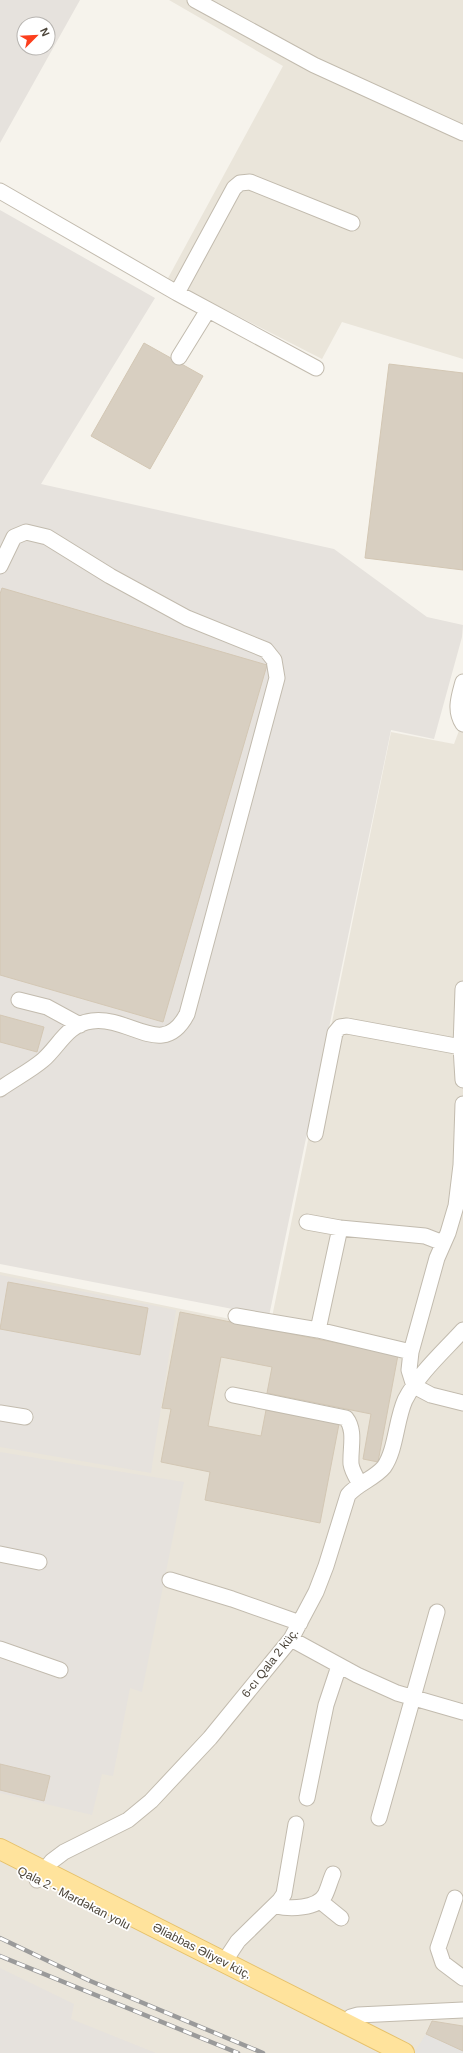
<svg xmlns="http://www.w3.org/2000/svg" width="463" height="2053" viewBox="0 0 463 2053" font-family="Arial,sans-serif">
  <rect width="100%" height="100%" fill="#f6f3ec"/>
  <!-- residential -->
  <path fill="#eae5da" d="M 169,0 L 463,0 L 463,359 L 342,322 L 322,359 L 167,280 L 283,66 Z
    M 463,720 L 463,2053 L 0,2053 L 0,1272 L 270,1327 L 391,732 L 454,744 Z"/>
  <!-- industrial -->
  <path fill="#e6e2dd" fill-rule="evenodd" d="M 0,0 L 80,0 L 0,143 ZM 24,24 L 48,24 L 48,48 L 24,48 Z
    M 0,210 L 155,298 L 41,484 L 334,549 L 427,617 L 463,625 L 462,637 L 434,739 L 391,730 L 269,1316 L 0,1264 Z
    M 0,1275 L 176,1310 L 151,1473 L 0,1447 Z
    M 0,1452 L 184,1482 L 142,1692 L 130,1688 L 113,1776 L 102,1774 L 92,1815 L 0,1793 Z
    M 0,1968 L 74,2004 L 71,2019 L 156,2053 L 0,2053 Z"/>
  <!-- parking -->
  <path fill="#e5e3e0" d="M 426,2034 L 463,2051 L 463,2053 L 414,2053 Z"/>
  <!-- building -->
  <path fill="#d8cfc1" stroke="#d3c7b4" d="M 144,343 L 203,376 L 150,469 L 91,436 Z
    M 389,364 L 463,373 L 463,570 L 365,558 Z
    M 2,588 L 267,665 L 163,1022 L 0,975 L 0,594 Z
    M 0,1015 L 44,1027 L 37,1052 L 0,1042 Z
    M 8,1282 L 148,1308 L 140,1355 L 0,1329 Z
    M 180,1312 L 398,1355 L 378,1462 L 363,1459 L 371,1414 L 267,1393 L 272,1367 L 221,1357 L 208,1426 L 261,1436 L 266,1410 L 339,1424 L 320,1523 L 205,1500 L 210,1472 L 161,1462 L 171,1409 L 162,1408 Z
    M 0,1764 L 50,1776 L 44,1801 L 0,1790 Z
    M 432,2021 L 463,2026 L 463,2051 L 426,2034 Z"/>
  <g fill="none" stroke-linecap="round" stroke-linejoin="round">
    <!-- minor casing -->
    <g stroke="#c2bbae" stroke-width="17">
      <path id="minor" d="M 195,0 L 314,65 L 463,133
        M 0,191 L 177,293 L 316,368
        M 177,293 L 234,188 L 240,183 L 250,182 L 352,223
        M 179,357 L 208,310
        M 0,566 L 14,537 L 26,532 L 47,537 L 110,576 L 187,618 L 266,650 L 274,660 L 277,678 L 187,1014 C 163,1060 131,1016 92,1021 C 67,1024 60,1045 43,1060 C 30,1071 14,1079 0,1089
        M 463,682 C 459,697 454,710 463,724
        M 463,989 L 461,1047 L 463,1080
        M 19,1000 L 47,1007 L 80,1025
        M 463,1104 L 461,1165 L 456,1206 L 448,1233 L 437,1258 L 411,1352 L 409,1370 L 414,1386 L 431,1395 L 463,1403
        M 315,1134 L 335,1033 L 340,1027 L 347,1026 L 461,1047
        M 307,1222 L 340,1228 L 425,1236 L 443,1243
        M 236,1316 L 318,1330 L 411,1352
        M 318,1330 L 340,1228
        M 233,1395 L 346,1418 C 356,1431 350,1448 351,1464 C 352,1471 356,1477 360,1484
        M 0,1413 L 25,1417
        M 0,1554 L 39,1562
        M 170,1580 L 232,1599 L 300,1623
        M 291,1639 L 357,1675 L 397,1693 L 463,1712
        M 0,1649 L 60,1670
        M 307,1798 L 326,1705 L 339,1666
        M 379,1818 L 437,1612
        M 37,1880 L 52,1861 L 64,1852 L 128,1820 L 151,1801 L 210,1738 L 268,1667 L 291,1639 L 316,1592 L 326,1566 L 348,1495 C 358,1483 374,1479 384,1467 C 396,1450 396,1420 405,1400 C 419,1373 443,1352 463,1330
        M 455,1898 L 438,1948 L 443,1963 L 463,1978
        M 320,1901 L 341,1918
        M 276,1906 C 290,1909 317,1909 325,1895 C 328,1889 330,1881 333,1874
        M 224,1962 L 238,1941 L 280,1900 L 284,1894 L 296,1824
        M 344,2023 L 351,2017 L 358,2015 L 463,2010"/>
    </g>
    <!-- major casing -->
    <g stroke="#e6c16a" stroke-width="22">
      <path id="major" d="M 0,1849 L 404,2053"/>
    </g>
    <!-- minor -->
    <use href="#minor" stroke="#fff" stroke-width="15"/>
    <!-- major -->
    <use href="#major" stroke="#ffe39c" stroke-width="20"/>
    <!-- rail casing -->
    <g stroke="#9a9a9a" stroke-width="4.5">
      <path id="rail" d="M 0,1938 L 88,1980 L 263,2053
        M 0,1956 L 238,2053"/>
    </g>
    <!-- rail -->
    <use href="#rail" stroke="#fff" stroke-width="3" stroke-dasharray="9" stroke-linecap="butt"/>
  </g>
  <g text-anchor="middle" stroke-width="3.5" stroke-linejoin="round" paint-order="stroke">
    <!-- street labels -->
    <g font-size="12" fill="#4b4439" stroke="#fff">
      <text transform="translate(270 1663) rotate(-52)" y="4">6-cı Qala 2 küç.</text>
      <text transform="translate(74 1898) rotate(27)" y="4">Qala 2 - Mərdəkan yolu</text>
      <text transform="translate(202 1951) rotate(27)" y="4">Əliabbas Əliyev küç.</text>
    </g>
  </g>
  <!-- north arrow -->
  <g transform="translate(36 36) rotate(66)"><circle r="19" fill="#ffffff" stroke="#b7b4b0"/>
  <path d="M0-3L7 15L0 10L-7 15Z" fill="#fc3f1d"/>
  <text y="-6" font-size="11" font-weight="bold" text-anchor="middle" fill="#4b4439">N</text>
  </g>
</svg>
